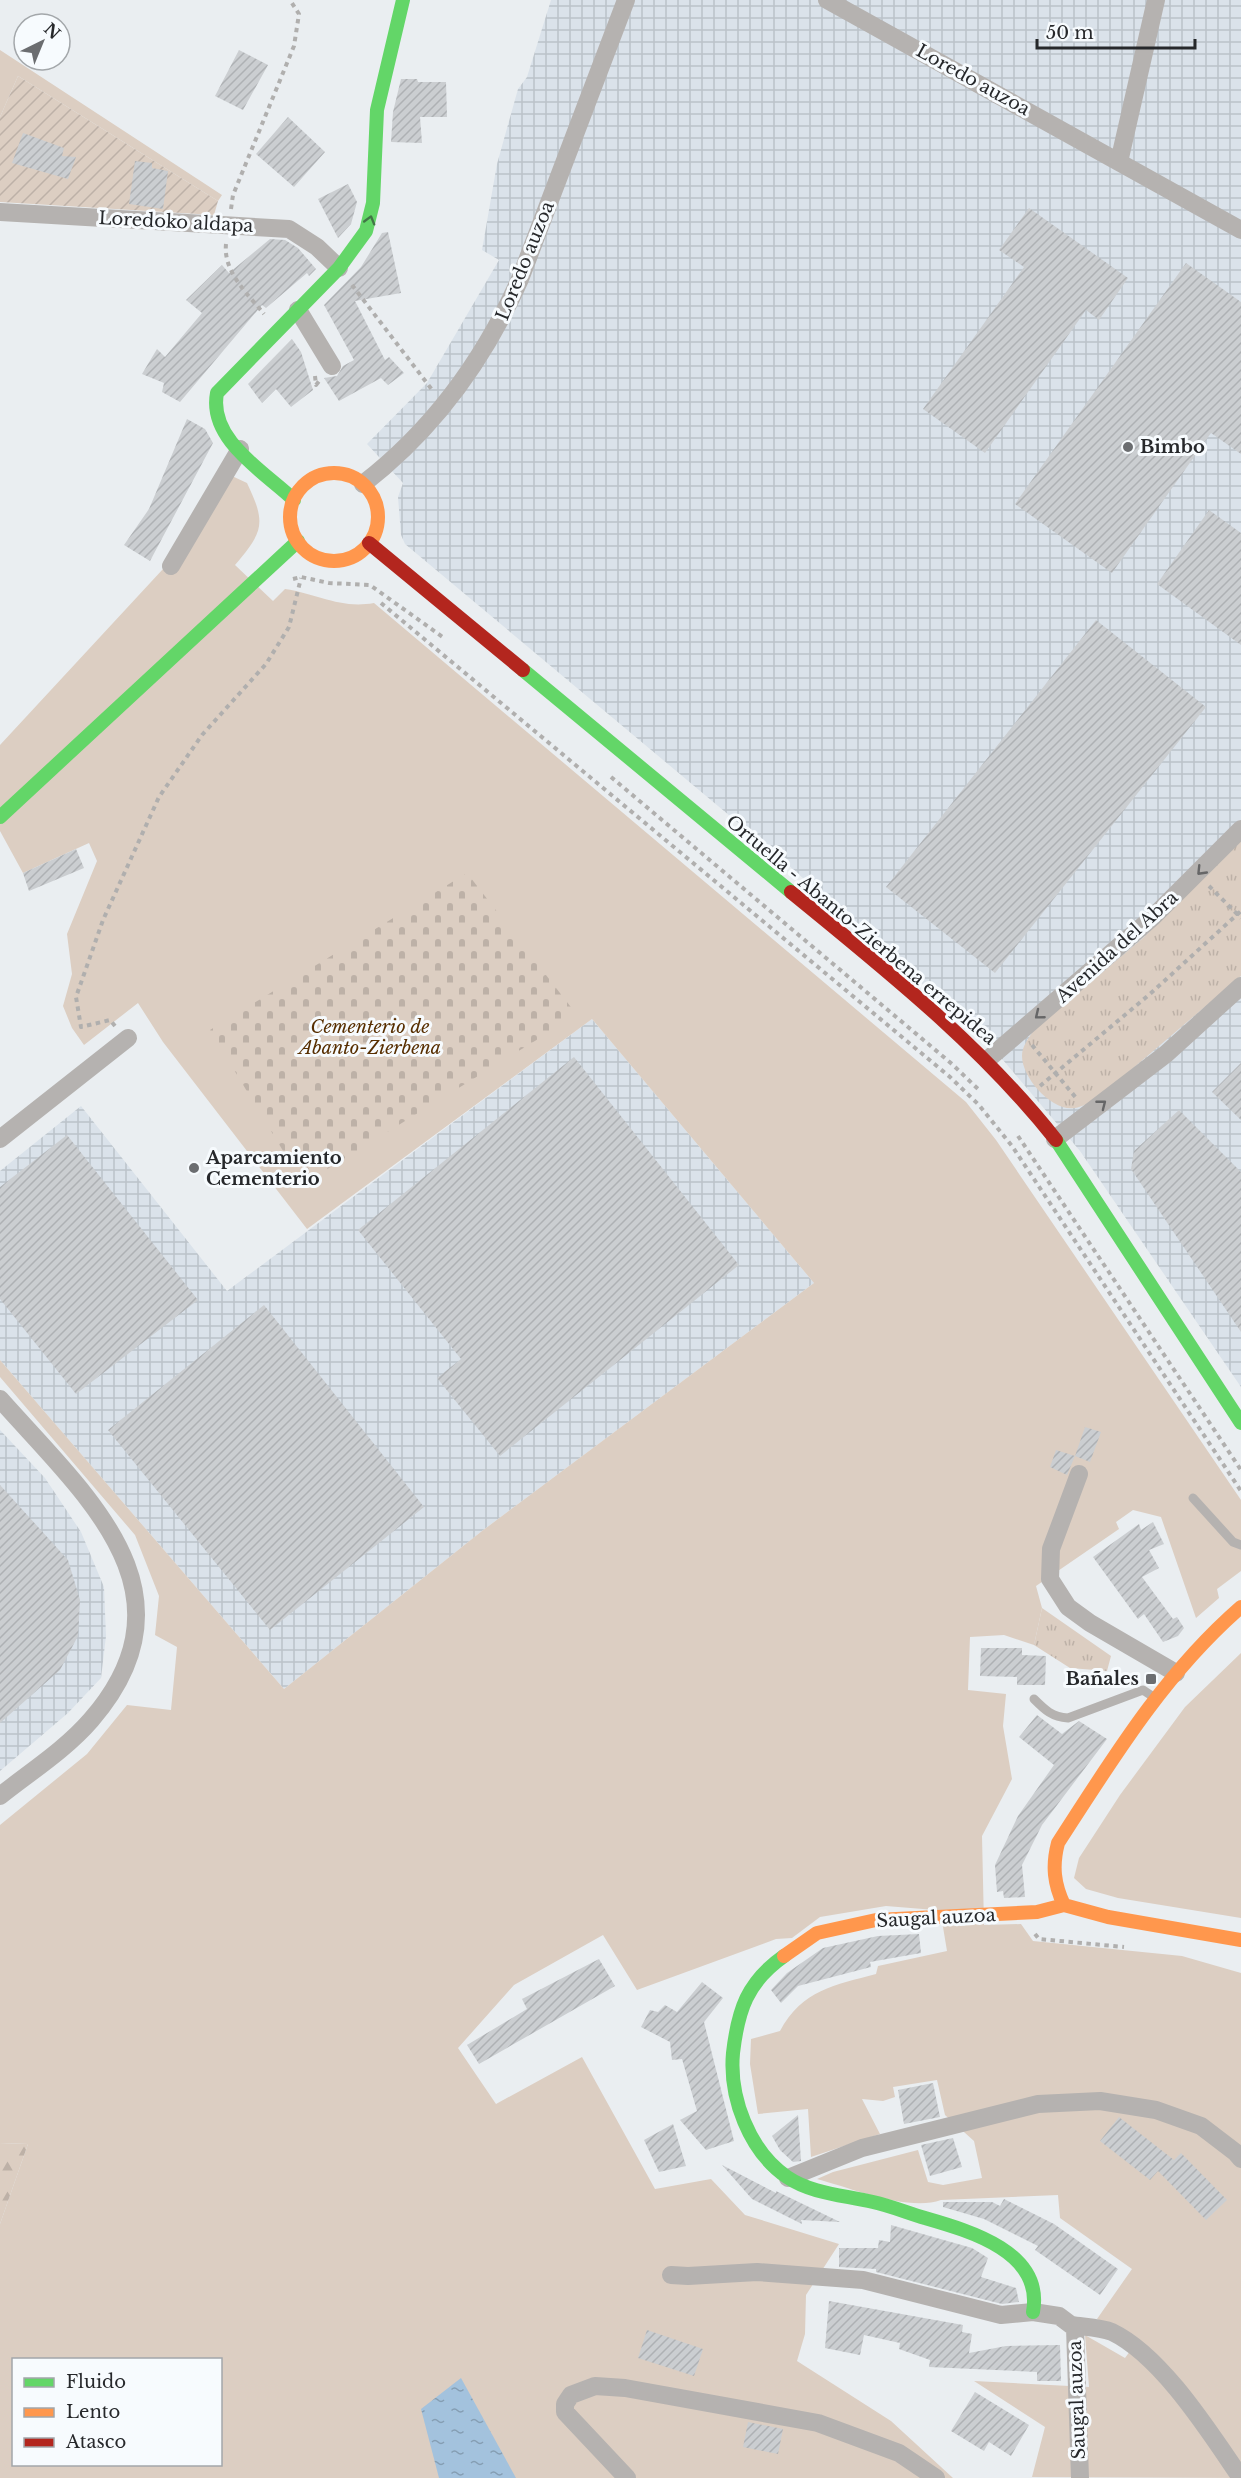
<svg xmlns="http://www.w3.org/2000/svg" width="1241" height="2478" viewBox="0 0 1241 2478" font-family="'Libre Baskerville',serif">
  <defs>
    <pattern id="industrial-grid" width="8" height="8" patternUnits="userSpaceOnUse" patternTransform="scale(1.5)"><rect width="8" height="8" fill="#dae2ea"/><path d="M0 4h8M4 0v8" fill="none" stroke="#bbc2c9"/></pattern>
    <pattern id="forest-firs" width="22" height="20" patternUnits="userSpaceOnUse" patternTransform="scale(1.5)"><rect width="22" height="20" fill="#dccec2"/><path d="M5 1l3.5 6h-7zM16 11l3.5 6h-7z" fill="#bdb1a7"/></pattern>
    <pattern id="cemetery-stones" width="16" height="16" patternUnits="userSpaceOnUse" patternTransform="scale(1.5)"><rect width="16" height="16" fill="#dccec2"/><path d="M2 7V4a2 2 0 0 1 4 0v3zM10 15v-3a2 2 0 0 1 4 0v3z" fill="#bdb1a7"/></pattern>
    <pattern id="park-tufts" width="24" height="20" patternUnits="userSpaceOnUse" patternTransform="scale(1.5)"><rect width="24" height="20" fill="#dccec2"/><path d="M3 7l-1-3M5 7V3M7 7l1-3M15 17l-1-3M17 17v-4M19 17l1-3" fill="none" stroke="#bdb1a7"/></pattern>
    <pattern id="garden-furrows" width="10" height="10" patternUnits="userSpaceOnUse" patternTransform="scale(1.5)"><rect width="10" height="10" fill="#dccec2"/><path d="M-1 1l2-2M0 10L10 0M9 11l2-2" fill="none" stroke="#bdb1a7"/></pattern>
    <pattern id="water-ripples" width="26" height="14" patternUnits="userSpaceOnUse" patternTransform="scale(1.5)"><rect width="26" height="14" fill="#a3c2dd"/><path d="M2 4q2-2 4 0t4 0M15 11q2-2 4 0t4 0" fill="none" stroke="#859eb3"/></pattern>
    <pattern id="building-hatch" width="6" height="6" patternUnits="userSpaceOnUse" patternTransform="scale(1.5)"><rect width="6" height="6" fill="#cbced1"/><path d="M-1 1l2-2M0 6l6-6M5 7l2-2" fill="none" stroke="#aeb1b4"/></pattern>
  </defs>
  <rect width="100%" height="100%" fill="#eaeef1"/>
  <!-- industrial -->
  <path fill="url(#industrial-grid)" d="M 551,0 L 1241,0 L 1241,1387 L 1080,1151 L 987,1041 L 779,857 L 405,544 L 401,535 L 398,497 L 403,483 L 367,444 L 427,383 L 499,260 L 482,250 L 497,164 L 518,89 L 527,77 Z
    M 592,1019 L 814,1283 L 482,1531 L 284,1689 L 0,1360 L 0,1171 L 81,1106 L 227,1291 Z
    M 0,1430 L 45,1478 L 81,1532 L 104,1587 L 106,1636 L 101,1678 L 68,1713 L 0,1771 Z"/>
  <!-- grass -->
  <path fill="#dccec2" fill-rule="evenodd" d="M 0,50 L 222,195 L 218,201 L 18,76 L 0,117 Z
    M 232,476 L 247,483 C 266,523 264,531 235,565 L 273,601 L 285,589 C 318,594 340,609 374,603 L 966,1102 L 996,1140 L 1241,1500 L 1241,1571 L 1217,1589 L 1219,1598 L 1196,1618 L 1161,1517 L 1133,1510 L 1116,1522 L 1119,1529 L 1036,1586 L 1042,1608 L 1034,1645 L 1004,1635 L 970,1637 L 968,1690 L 1006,1694 L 1003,1726 L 1012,1779 L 982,1836 L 984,1925 L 1021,1924 L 1033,1941 L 1182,1956 L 1241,1973 L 1241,2478 L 1032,2477 L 1045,2427 L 974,2381 L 1089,2387 L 1085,2335 L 1125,2358 L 1138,2340 L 1097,2319 L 1132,2269 L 1060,2218 L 1058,2195 L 941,2200 C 909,2212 851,2188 817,2179 L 833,2172 L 918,2150 L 928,2182 L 943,2185 L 982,2178 L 974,2141 L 945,2115 L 937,2080 L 893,2087 L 895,2097 L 883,2101 L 862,2099 L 880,2134 L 811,2157 L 808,2109 L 758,2114 L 750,2064 L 751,2039 L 780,2031 C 802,1990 835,1985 876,1974 L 878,1966 L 947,1951 L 943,1927 L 935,1910 L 886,1906 L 820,1917 L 792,1938 L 776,1939 L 637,1990 L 603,1935 L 514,1985 L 458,2048 L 496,2104 L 582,2057 L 655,2189 L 711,2179 L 745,2215 L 839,2244 L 806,2295 L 805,2334 L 797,2361 L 891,2421 L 953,2478 L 0,2478 L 0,2224 L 28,2144 L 0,2143 L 0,1825 L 87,1754 L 127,1705 L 171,1710 L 177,1647 L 155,1635 L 159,1596 L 135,1535 L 0,1377 L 0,1360 L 284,1689 L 482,1531 L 814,1283 L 592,1019 L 307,1229 L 163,1042 L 138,1003 L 84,1045 L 72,1028 L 63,1006 L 72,974 L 67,934 L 97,861 L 89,843 L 23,873 L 0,831 L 0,745 L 163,569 ZM 14,2360 L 220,2360 L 220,2464 L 14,2464 Z
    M 1241,1653 L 1241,1918 L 1118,1898 L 1086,1889 L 1074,1878 L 1079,1858 L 1120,1795 L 1185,1707 Z"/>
  <!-- forest -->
  <path fill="url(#forest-firs)" d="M 0,2143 L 28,2144 L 0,2224 Z"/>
  <!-- cemetery -->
  <path fill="url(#cemetery-stones)" d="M 467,873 L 577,1015 L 303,1184 L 210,1030 Z"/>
  <!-- park -->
  <path fill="url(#park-tufts)" d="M 1241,839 L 1241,976 L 1097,1099 C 1090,1102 1082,1107 1075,1108 C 1052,1112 1022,1078 1022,1056 C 1022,1046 1029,1038 1033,1031 L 1143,938 Z
    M 1042,1608 L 1111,1656 L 1107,1671 L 1070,1668 L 1034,1645 Z"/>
  <!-- garden -->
  <path fill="url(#garden-furrows)" d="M 18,76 L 218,201 L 214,215 L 0,202 L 0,117 Z"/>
  <!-- water -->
  <path fill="url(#water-ripples)" d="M 461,2378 L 516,2478 L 439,2478 L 421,2409 Z"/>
  <!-- building -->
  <path fill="url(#building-hatch)" d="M 239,50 L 268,65 L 243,110 L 215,96 Z
    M 401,79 L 417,79 L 418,82 L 446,82 L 447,117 L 420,117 L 422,143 L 391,142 L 393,112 Z
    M 288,117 L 325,152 L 294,187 L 256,154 Z
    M 23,133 L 64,148 L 62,156 L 76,157 L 68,179 L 12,163 Z
    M 135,161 L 152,163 L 152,168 L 168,171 L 163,209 L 129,204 Z
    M 348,184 L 357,202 L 351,224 L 338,238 L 318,199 Z
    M 1029,208 L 1128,278 L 1099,320 L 1086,310 L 985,453 L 923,409 L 1024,267 L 999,250 Z
    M 388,232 L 401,293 L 355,301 L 385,360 L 389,357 L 404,373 L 388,385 L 381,378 L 339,401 L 324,378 L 337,376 L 343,366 L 354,360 L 324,305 L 361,267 L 382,233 Z
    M 270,239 L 285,240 L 298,248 L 316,269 L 309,276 L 307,273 L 266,308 L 262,305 L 180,402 L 162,392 L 164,383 L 142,374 L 157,349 L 165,357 L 202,313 L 186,300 L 222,265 L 229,273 Z
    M 1186,263 L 1241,302 L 1241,454 L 1211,433 L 1112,573 L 1015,504 Z
    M 292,339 L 301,352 L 313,390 L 291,407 L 276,389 L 262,403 L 248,384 Z
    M 187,419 L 205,429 L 213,443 L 150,561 L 124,545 L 149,509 Z
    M 1209,510 L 1241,533 L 1241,645 L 1157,584 Z
    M 1096,620 L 1206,707 L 995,973 L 886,887 Z
    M 76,849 L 84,868 L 29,891 L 23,873 Z
    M 574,1057 L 739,1265 L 500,1456 L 437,1378 L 461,1359 L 358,1230 Z
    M 1241,1063 L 1241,1120 L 1212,1092 Z
    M 1179,1110 L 1241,1172 L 1241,1332 L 1131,1169 L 1134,1151 Z
    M 67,1135 L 198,1300 L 76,1394 L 0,1299 L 0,1187 Z
    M 264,1305 L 424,1507 L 270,1630 L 108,1430 Z
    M 1085,1427 L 1101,1432 L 1090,1462 L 1075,1456 Z
    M 1056,1450 L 1075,1456 L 1067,1475 L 1050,1467 Z
    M 0,1485 L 68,1560 L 80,1600 L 78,1636 L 60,1670 L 0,1723 Z
    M 1153,1522 L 1164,1544 L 1149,1550 L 1159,1568 L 1142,1577 L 1173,1619 L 1177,1617 L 1184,1628 L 1178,1636 L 1163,1642 L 1144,1614 L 1138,1619 L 1093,1557 L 1139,1524 L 1141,1530 Z
    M 981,1648 L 1022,1648 L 1022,1655 L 1046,1656 L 1045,1685 L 1017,1685 L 1017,1677 L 980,1676 Z
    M 1037,1715 L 1062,1734 L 1079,1721 L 1107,1739 L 1042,1825 L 1022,1865 L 1025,1897 L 1004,1898 L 1003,1891 L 997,1892 L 995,1865 L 1018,1816 L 1054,1765 L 1019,1737 Z
    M 919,1934 L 921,1953 L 870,1962 L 871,1967 L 798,1986 L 781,2003 L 771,1990 L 787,1973 L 823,1948 L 878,1936 Z
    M 599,1959 L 615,1986 L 479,2064 L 467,2045 L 527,2009 L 522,1999 Z
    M 702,1982 L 723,1998 L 704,2022 L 734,2141 L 706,2150 L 680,2120 L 697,2111 L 682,2059 L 672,2060 L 670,2042 L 641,2027 L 650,2010 L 658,2012 L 665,2005 L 677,2012 Z
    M 933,2083 L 940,2117 L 904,2124 L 898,2090 Z
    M 798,2115 L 801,2161 L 793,2162 L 780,2150 L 772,2136 Z
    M 1119,2117 L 1174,2160 L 1181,2153 L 1227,2200 L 1206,2220 L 1158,2171 L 1150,2180 L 1100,2141 Z
    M 673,2124 L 686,2166 L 659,2172 L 644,2140 Z
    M 953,2138 L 962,2167 L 930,2176 L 921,2145 Z
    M 722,2165 L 776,2193 L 776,2191 L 840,2222 L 801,2220 L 802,2224 L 752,2199 Z
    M 1004,2199 L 1054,2224 L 1118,2269 L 1100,2295 L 1035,2250 L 1038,2246 L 984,2219 L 943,2207 L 943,2202 L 992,2202 L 1000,2206 Z
    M 891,2225 L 972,2248 L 988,2258 L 981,2277 L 1016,2288 L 1019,2302 L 1002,2304 L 876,2272 L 876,2269 L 839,2267 L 839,2248 L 878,2248 L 879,2240 L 890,2242 Z
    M 829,2301 L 963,2325 L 962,2332 L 972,2334 L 969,2353 L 1006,2346 L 1060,2345 L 1061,2381 L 1037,2381 L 1037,2372 L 929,2367 L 930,2360 L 899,2349 L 900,2343 L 864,2335 L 860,2355 L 825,2348 Z
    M 647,2330 L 703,2349 L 694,2376 L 638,2358 Z
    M 975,2392 L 1029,2425 L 1011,2456 L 989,2442 L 984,2451 L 951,2431 Z
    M 748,2422 L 783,2429 L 778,2454 L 743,2447 Z"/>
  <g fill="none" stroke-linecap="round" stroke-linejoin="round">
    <!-- path -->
    <path stroke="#b0afae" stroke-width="4" stroke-dasharray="4.5 4.5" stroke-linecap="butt" d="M 231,209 L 233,195 L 294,46 L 299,14 L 290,0
      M 226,244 C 223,272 248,294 264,314
      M 352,285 L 433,391
      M 315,376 L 316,385 L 320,380
      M 293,579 L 301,577 L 329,583 L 370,585 L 444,638
      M 381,603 L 950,1077 L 979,1105 L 1012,1146 L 1241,1491
      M 611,777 L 952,1064 L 978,1089
      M 1209,886 L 1241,918
      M 115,1026 L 110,1020 L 81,1027 L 76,997 L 103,920 L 159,797 L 202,735 L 266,664 L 289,627 L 301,578
      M 1032,1045 L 1077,1099
      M 1040,1086 L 1150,994 L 1241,911
      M 1018,1136 L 1241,1470
      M 1035,1934 L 1039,1939 L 1124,1947"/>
    <!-- lane -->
    <path stroke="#b5b2b0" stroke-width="9" d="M 1193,1498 L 1233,1542 L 1241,1545
      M 1034,1699 C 1045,1710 1052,1717 1068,1718 L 1143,1690 L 1152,1696"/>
    <!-- street -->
    <path stroke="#b5b2b0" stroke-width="18" d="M 827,0 L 1241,230
      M 1119,162 L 1156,0
      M 0,212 L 289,229 L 317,247 L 339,268
      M 298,310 L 332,366
      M 363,484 C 433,430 484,360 520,279 L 626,0
      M 171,566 L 240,449
      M 987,1060 L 1153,917 L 1241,829
      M 0,1139 L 128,1038
      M 1055,1139 L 1166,1054 L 1241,986
      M 0,1399 C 84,1494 202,1592 91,1720 C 65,1750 30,1772 0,1796
      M 1079,1474 L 1051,1549 L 1050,1579 L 1068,1607 L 1090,1623 L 1176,1673
      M 788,2178 L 862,2148 L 1038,2104 L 1100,2101 L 1156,2110 L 1201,2126 L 1235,2152 L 1241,2159
      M 671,2275 L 688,2276 L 757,2272 L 863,2280 L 1001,2315 L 1033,2312 L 1059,2316 L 1075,2328 L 1080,2478
      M 1071,2325 C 1083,2327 1100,2327 1112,2332 C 1162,2356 1210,2433 1241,2478
      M 627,2478 L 565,2412 L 565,2404 L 571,2395 L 595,2386 L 625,2388 L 818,2423 L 899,2453 L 936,2478"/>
    <!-- fast -->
    <path stroke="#63d668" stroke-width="14" d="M 294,500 C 265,472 208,440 217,393 L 339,268 L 366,231 L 373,203 L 377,110 L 403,0
      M 523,670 L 791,892
      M 0,817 L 298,541
      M 1056,1140 L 1241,1423
      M 784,1956 C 747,1982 738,2010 733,2053 C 729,2097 749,2151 787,2177 C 812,2194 844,2195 873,2202 C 891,2206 908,2213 925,2218 C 970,2231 1044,2252 1033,2312"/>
    <!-- slow -->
    <path stroke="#ff974d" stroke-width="14" d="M290 517a44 44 0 1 1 88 0a44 44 0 1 1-88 0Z
      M 1241,1607 C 1164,1674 1113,1758 1058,1843 C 1052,1866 1054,1884 1064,1905 L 1108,1917 L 1241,1940
      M 784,1956 L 817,1933 L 876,1920 L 1037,1912 L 1064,1905"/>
    <!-- jam -->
    <path stroke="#b3261e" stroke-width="14" d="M 369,543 L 523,670
      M 791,892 C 885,969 980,1044 1056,1140"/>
  </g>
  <!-- one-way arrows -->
  <defs><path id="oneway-chevron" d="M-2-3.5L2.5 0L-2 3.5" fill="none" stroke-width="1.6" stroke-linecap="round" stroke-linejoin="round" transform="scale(1.5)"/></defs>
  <use stroke="#417646" href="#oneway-chevron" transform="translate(370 220) rotate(-74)"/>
  <g stroke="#666667">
    <use href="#oneway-chevron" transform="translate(1201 871) rotate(134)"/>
    <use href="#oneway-chevron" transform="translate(1039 1015) rotate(141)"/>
    <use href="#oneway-chevron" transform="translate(1102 1104) rotate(-38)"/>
  </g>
  <!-- markers -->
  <g fill="#6b6d70" stroke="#f7fbfe" stroke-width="2">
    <circle cx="1128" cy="447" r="6"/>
    <circle cx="194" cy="1168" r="6"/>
    <rect x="1145" y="1673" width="12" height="12" rx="3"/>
  </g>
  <g text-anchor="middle" stroke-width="6" stroke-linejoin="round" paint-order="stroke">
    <!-- street labels -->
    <g font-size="18" fill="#26282b" stroke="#f7fbfe">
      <text transform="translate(973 80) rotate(29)" y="6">Loredo auzoa</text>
      <text transform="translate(176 222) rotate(3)" y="6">Loredoko aldapa</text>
      <text transform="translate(525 261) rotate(-68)" y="6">Loredo auzoa</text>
      <text transform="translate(861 930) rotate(40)" y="6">Ortuella - Abanto-Zierbena errepidea</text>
      <text transform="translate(1117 947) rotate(-42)" y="6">Avenida del Abra</text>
      <text transform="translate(936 1918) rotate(-3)" y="6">Saugal auzoa</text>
      <text transform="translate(1077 2400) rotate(-92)" y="6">Saugal auzoa</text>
    </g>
    <!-- poi labels -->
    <g font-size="18" font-weight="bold" fill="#26282b" stroke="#f7fbfe" text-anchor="start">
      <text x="1140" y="453">Bimbo</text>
      <text x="206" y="1164">Aparcamiento<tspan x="206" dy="21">Cementerio</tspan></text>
      <text x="1139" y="1685" text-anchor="end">Bañales</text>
    </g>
    <!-- park labels -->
    <g font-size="18" font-style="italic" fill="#572e00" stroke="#f7fbfe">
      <text x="370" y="1033">Cementerio de<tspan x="370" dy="21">Abanto-Zierbena</tspan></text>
    </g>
  </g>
  <!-- legend -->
  <rect x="12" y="2358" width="210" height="108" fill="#f7fbfe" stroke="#a3a7aa" stroke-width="1.5"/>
  <rect x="24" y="2378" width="30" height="9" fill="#63d668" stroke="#a3a7aa" stroke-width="1.5"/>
  <text x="66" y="2388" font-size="18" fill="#26282b">Fluido</text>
  <rect x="24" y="2408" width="30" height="9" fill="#ff974d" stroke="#a3a7aa" stroke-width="1.5"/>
  <text x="66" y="2418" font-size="18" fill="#26282b">Lento</text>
  <rect x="24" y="2438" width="30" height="9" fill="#b3261e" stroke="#a3a7aa" stroke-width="1.5"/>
  <text x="66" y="2448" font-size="18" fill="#26282b">Atasco</text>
  <!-- north arrow -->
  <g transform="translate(42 42) rotate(43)"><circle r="28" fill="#f7fbfe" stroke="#a3a7aa" stroke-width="1.5"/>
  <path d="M0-4.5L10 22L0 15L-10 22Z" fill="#6b6d70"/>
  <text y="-9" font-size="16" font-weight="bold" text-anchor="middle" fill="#26282b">N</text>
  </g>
  <!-- scale -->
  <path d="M1037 39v9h158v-9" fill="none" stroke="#26282b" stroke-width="3"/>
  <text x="1046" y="39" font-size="18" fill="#26282b" stroke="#f7fbfe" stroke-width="4.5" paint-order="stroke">50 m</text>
</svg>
